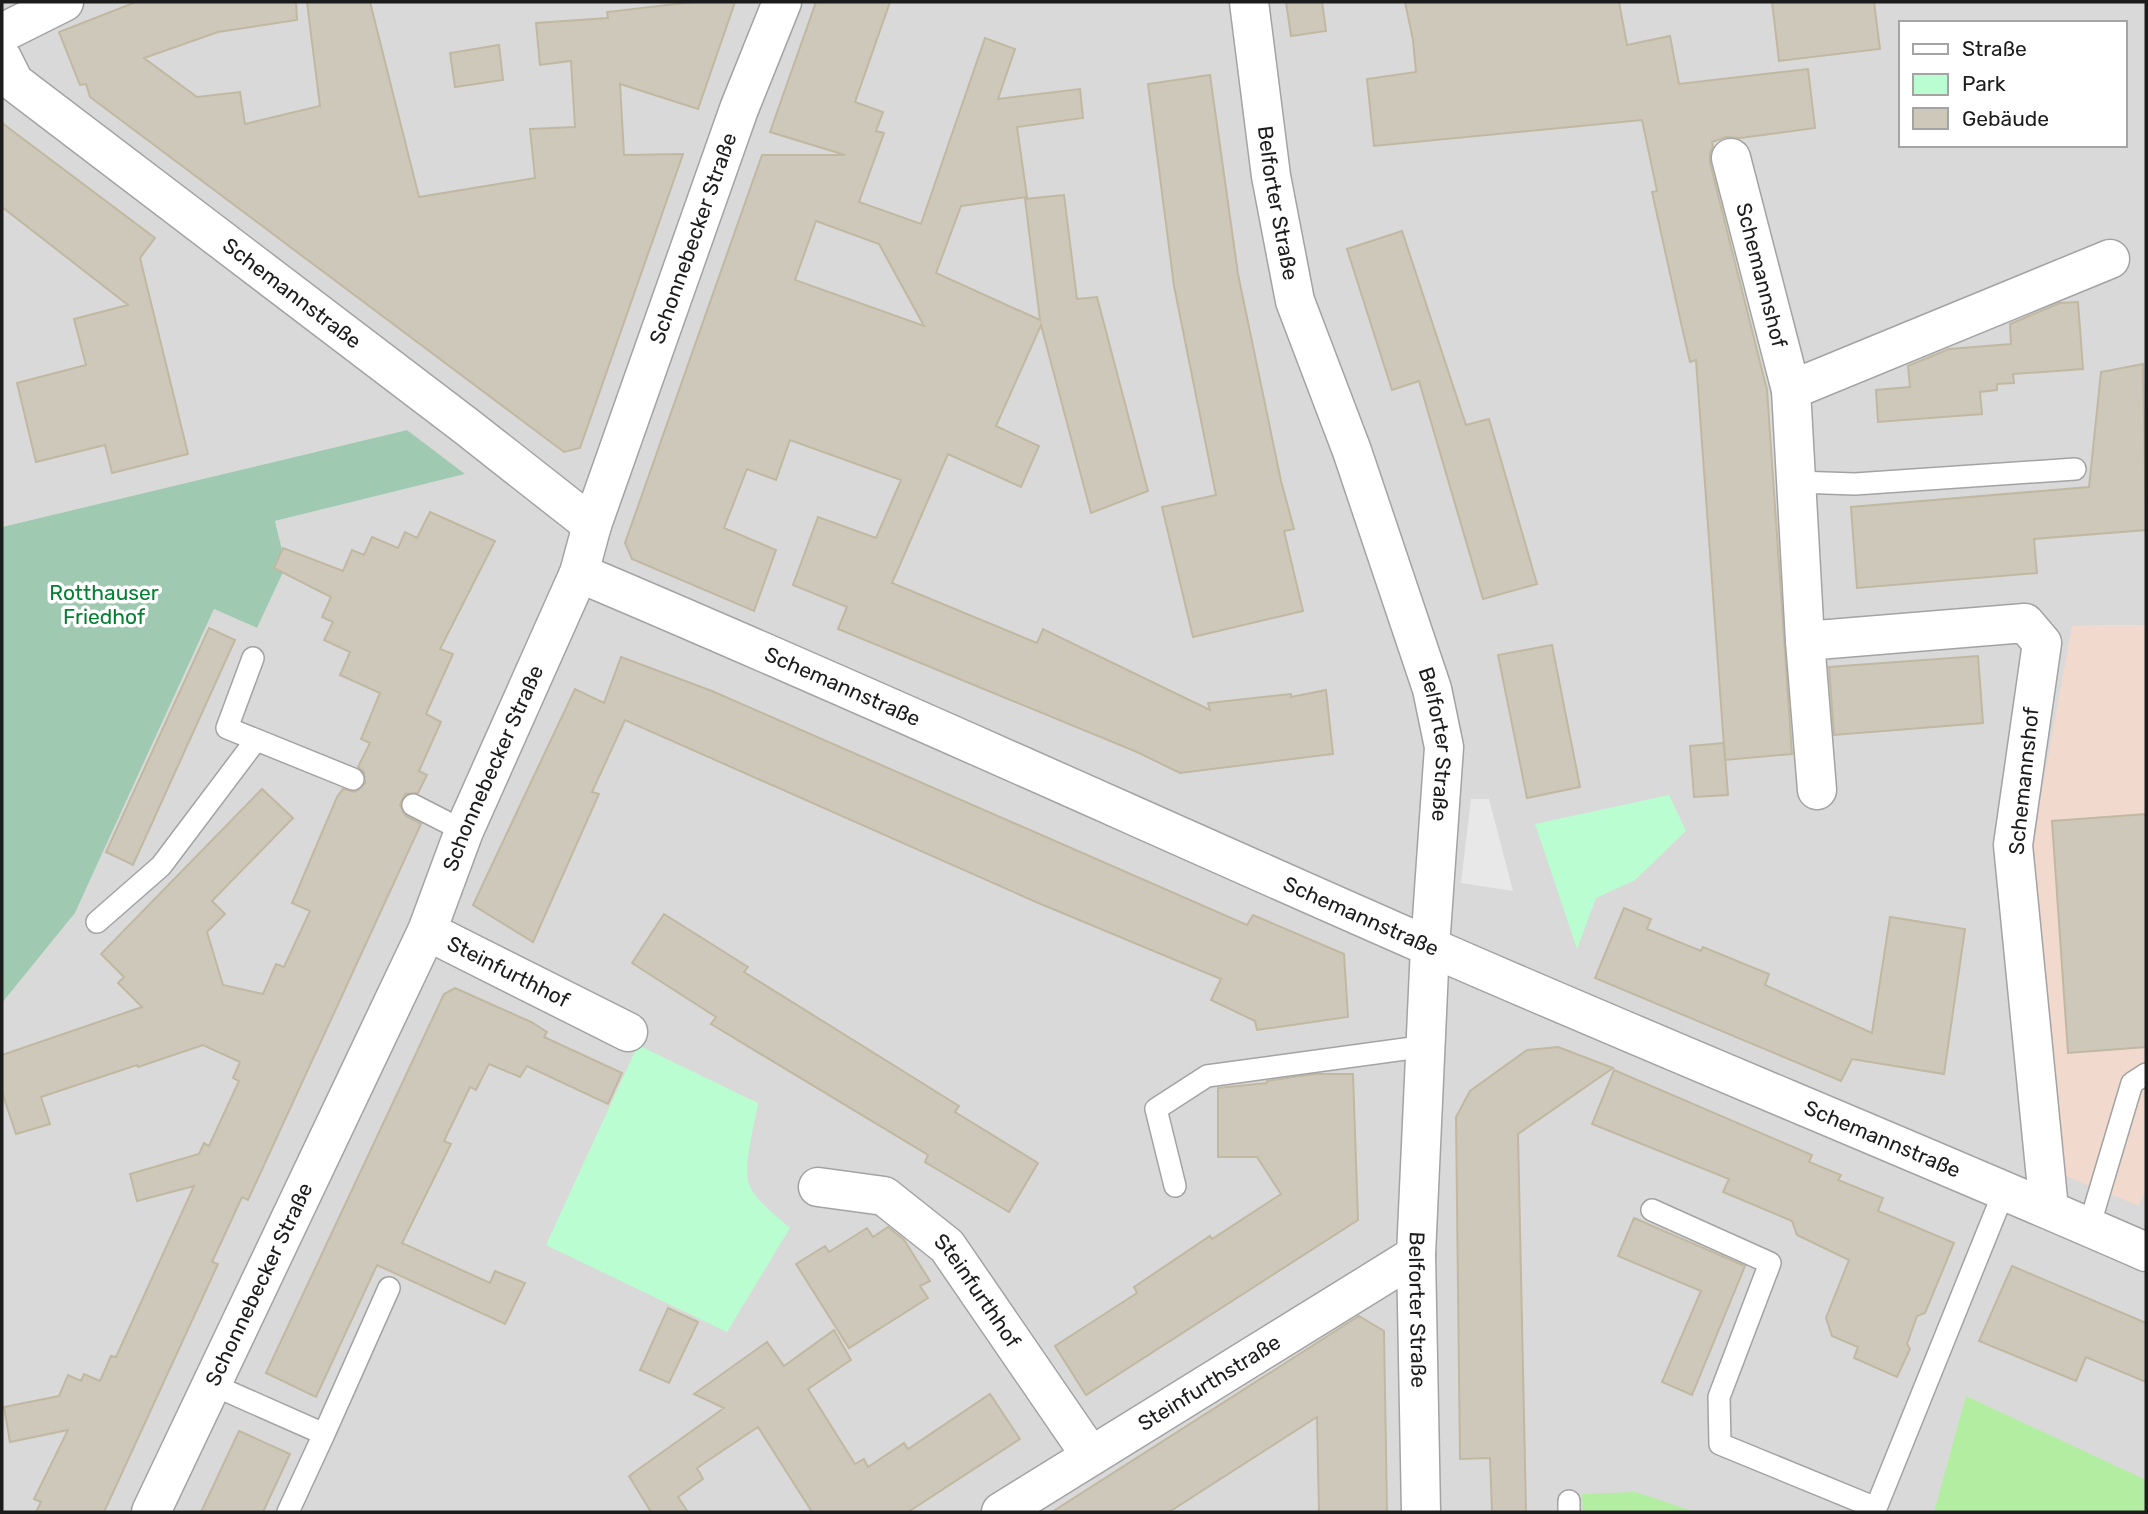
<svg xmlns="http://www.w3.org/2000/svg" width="2148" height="1514" viewBox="0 0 2148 1514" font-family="Rubik,sans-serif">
  <rect width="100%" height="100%" fill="#eeede0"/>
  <!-- residential -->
  <path fill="#dad9d9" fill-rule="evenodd" d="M 2,2 L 2146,2 L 2146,625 L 2072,626 L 2138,1206 L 2146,1188 L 2146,1512 L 2,1512 L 2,1003 L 75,913 L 214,609 L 257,628 L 286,566 L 275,521 L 464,474 L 407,430 L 2,527 ZM 1901,23 L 2125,23 L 2125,145 L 1901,145 Z"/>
  <!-- commercial -->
  <path fill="#f1d9ce" d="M 2146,625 L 2146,1188 L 2139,1206 L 2061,1174 L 2031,851 L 2072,626 Z"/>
  <!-- grass -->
  <path fill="#b2eda2" d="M 1966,1396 L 2146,1480 L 2146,1512 L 1934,1512 Z
    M 1636,1492 L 1695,1512 L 1583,1512 L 1582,1494 Z"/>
  <!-- cemetery -->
  <path fill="#a0c9b2" d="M 407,430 L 465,474 L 275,521 L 286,566 L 257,628 L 214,609 L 75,913 L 2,1003 L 2,527 Z"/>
  <!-- park -->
  <path fill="#b9fdd1" d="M 1669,795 L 1686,831 L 1635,880 L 1596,898 L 1577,949 L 1535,824 Z
    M 638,1045 L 758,1103 C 755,1123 743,1165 749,1184 C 753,1198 779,1218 790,1228 L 727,1332 L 546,1245 Z"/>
  <!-- parking -->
  <path fill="#e8e8e8" d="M 1471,799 L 1489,799 L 1513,891 L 1461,883 Z"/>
  <!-- building -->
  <path fill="#cec8ba" stroke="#c1b8a2" stroke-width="2" fill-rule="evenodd" d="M 136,2 L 296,2 L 297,20 L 218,32 L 144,58 L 197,97 L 240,92 L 245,124 L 320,106 L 307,2 L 370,2 L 419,197 L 535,178 L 530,129 L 575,127 L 571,61 L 540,65 L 536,23 L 608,18 L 607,12 L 693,2 L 735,2 L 698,109 L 620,84 L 624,155 L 683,154 L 580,448 L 564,452 L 90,97 L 86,84 L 80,85 L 59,32 Z
    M 816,2 L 890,2 L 855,102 L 883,112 L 876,131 L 884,133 L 859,202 L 921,224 L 985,38 L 1015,49 L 998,99 L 1080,89 L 1083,118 L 1017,127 L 1027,197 L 961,206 L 936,273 L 1040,320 L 1025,199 L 1064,195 L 1077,299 L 1097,297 L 1148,491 L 1091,513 L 1041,325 L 996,426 L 1039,446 L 1021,487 L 948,454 L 892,583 L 1037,643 L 1043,629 L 1210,710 L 1208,703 L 1291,694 L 1291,697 L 1326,690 L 1333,754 L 1180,773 L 1137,752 L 838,629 L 847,607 L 793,585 L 818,517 L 876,538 L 901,480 L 790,440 L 776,480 L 747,469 L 724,528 L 776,550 L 754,611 L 632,559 L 625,543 L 762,155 L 845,155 L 770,132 ZM 816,221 L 879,244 L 924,326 L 795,280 Z
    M 1286,2 L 1322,2 L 1326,31 L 1291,36 Z
    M 1405,2 L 1619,2 L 1627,45 L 1670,36 L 1679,84 L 1808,69 L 1815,128 L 1740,138 L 1726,137 L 1712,142 L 1713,147 L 1710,153 L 1710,163 L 1767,390 L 1792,754 L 1725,760 L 1696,360 L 1690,362 L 1681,323 L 1652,192 L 1657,191 L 1642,120 L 1374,146 L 1367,79 L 1416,72 L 1413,40 Z
    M 1772,2 L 1874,2 L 1880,49 L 1779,61 Z
    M 499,45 L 503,80 L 455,87 L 450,53 Z
    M 1210,75 L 1238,274 L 1281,481 L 1294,529 L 1284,531 L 1303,611 L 1193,637 L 1162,507 L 1216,495 L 1174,286 L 1148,84 Z
    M 2,123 L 155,238 L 140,258 L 188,454 L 112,473 L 105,445 L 36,462 L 17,383 L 86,365 L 74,319 L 128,305 L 2,207 Z
    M 1402,231 L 1466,425 L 1489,419 L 1537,584 L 1483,599 L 1419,381 L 1392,390 L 1347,249 Z
    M 2078,302 L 2083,369 L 2013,374 L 2014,383 L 1997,384 L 1997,390 L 1980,392 L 1982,414 L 1878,422 L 1876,390 L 1910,387 L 1908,366 L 1949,349 L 2011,344 L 2010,324 L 2060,303 Z
    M 2143,364 L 2146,530 L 2034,539 L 2037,573 L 1857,588 L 1851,507 L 2089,487 L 2101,372 Z
    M 430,512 L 495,541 L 440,649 L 453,654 L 426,714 L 441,722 L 419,771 L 427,775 L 418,793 L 405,794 L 400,805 L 406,816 L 421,824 L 248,1200 L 242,1197 L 212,1262 L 218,1264 L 104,1512 L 36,1512 L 41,1502 L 34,1499 L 68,1430 L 10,1442 L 4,1407 L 59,1396 L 68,1375 L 81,1381 L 84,1374 L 100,1381 L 111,1356 L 116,1357 L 194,1186 L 137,1201 L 130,1174 L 199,1154 L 204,1143 L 209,1146 L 239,1081 L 233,1078 L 240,1062 L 203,1045 L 138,1067 L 137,1065 L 41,1097 L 50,1124 L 16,1134 L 2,1092 L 2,1055 L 142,1007 L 118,983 L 124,977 L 101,954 L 262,789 L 293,818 L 212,901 L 225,914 L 207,932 L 223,985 L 263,994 L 276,964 L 284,967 L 310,911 L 292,903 L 337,797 L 343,789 L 355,792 L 365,783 L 364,772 L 358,767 L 370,743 L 361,739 L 380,693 L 340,675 L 350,652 L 324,640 L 333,622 L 322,617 L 331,597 L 274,568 L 283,548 L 343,571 L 352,550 L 364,555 L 372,537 L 398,548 L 405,532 L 417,538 Z
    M 209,628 L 235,640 L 133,865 L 106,852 Z
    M 1552,645 L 1580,787 L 1527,798 L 1498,655 Z
    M 1978,656 L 1983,723 L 1834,735 L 1829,667 Z
    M 621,657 L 712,691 L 1247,925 L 1253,915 L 1344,954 L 1348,1017 L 1257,1030 L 1255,1021 L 1211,1000 L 1221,979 L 1036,902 L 625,720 L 592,792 L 599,794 L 533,942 L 473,905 L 575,689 L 604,703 Z
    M 1724,743 L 1728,795 L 1694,797 L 1690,746 Z
    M 2146,814 L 2146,1047 L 2068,1053 L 2052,821 Z
    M 1624,908 L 1651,919 L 1647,929 L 1701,951 L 1703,947 L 1769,974 L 1765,985 L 1872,1033 L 1890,917 L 1965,929 L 1944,1074 L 1852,1059 L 1841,1081 L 1595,978 Z
    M 664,914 L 748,967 L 744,972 L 959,1106 L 955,1112 L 1038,1163 L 1009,1212 L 925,1162 L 928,1155 L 711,1024 L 716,1017 L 632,963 Z
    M 455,988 L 531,1022 L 547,1032 L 544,1037 L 622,1073 L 608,1104 L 527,1066 L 520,1077 L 489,1064 L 476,1090 L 470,1087 L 444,1141 L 451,1144 L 402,1243 L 490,1283 L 495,1271 L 525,1283 L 505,1324 L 377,1265 L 316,1397 L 266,1373 L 444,994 Z
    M 1558,1047 L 1613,1068 L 1518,1134 L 1526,1512 L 1492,1512 L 1490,1458 L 1460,1459 L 1456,1117 L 1470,1091 L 1527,1050 Z
    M 1614,1070 L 1812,1155 L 1809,1162 L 1841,1175 L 1838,1180 L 1883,1198 L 1878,1211 L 1954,1243 L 1925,1313 L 1917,1316 L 1907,1344 L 1910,1349 L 1897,1377 L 1854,1358 L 1858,1347 L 1832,1336 L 1826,1318 L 1849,1260 L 1797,1235 L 1792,1221 L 1723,1192 L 1729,1179 L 1592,1124 Z
    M 1315,1074 L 1353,1074 L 1358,1220 L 1086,1395 L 1055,1346 L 1137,1293 L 1134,1287 L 1210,1236 L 1212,1239 L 1281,1194 L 1257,1157 L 1218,1157 L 1218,1088 L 1267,1083 L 1267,1081 Z
    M 1634,1218 L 1745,1266 L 1692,1395 L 1662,1382 L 1701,1291 L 1618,1256 Z
    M 888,1227 L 904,1240 L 930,1281 L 920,1286 L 928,1298 L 849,1348 L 796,1264 L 825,1246 L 829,1252 L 867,1228 L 873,1237 Z
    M 2012,1266 L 2146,1323 L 2146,1382 L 2086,1357 L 2076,1381 L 1979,1341 Z
    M 668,1308 L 698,1322 L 669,1383 L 640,1370 Z
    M 1359,1316 L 1384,1331 L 1387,1512 L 1319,1512 L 1317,1417 L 1169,1512 L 1052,1512 Z
    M 834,1330 L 851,1360 L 808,1389 L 855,1464 L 864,1459 L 868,1467 L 904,1443 L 908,1449 L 990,1394 L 1020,1439 L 908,1512 L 812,1512 L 758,1427 L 697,1468 L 703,1479 L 678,1497 L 688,1512 L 651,1512 L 629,1476 L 724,1408 L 694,1394 L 767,1342 L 784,1366 Z
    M 239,1431 L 290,1454 L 263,1512 L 201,1512 Z"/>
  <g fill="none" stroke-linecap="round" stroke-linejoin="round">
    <!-- lane casing -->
    <g stroke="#a3a3a3" stroke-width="24">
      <path id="lane" d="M 1796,482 L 1855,484 L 2075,469
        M 253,658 L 227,728 L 353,779
        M 413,805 L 464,831
        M 97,922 L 161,866 L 256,740
        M 1175,1186 L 1156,1109 L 1207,1076 L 1427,1046
        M 1652,1210 L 1770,1263 L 1719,1397 L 1720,1444 L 1876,1508 L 2005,1189
        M 2089,1227 L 2132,1083 L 2146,1074
        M 211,1384 L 324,1434 L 389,1288
        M 1569,1501 L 1569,1512
        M 288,1512 L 324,1434"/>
    </g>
    <!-- street casing -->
    <g stroke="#a3a3a3" stroke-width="41">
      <g id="street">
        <path id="s1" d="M 1249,2 L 1271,176 L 1295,301 L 1352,451 L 1432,689 L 1444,747 L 1430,947 L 1416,1255 L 1421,1512"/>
        <path d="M 2,33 L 64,2"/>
        <path id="s2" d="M 2,58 L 14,82 L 466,426 L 592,525"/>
        <path id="s3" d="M 1731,158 L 1791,390"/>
        <path id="s4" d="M 579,573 C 864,693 1145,822 1428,946 C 1666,1050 1908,1148 2146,1252"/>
        <path d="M 1805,641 L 1791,390 L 2110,259"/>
        <path d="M 1817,790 L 1805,641 L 2025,623 L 2042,643 L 2013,845 L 2049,1209"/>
        <path id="s5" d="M 427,931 L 628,1032"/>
        <path id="s6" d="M 818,1187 L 884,1196 L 947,1246 L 1091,1456"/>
        <path id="s7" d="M 151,1512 L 427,931 L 464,831 L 579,573 L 592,525 L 739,109 L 782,2"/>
        <path id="s8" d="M 1001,1512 L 1416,1255"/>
      </g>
    </g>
    <!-- lane -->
    <use href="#lane" stroke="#fff" stroke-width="21"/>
    <!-- street -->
    <use href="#street" stroke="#fff" stroke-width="38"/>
  </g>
  <g text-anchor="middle" stroke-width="7" stroke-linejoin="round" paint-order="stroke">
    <!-- street labels -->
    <g font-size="21" fill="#1c1c1c" stroke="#fff">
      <text dy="7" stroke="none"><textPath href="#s1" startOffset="203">Belforter Straße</textPath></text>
      <text dy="7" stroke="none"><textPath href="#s7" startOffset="1386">Schonnebecker Straße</textPath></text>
      <text dy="7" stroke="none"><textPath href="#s3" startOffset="121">Schemannshof</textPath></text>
      <text dy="7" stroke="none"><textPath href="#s2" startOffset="376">Schemannstraße</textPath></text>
      <text dy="7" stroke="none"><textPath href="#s4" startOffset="287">Schemannstraße</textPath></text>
      <text dy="7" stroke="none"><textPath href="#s1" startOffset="770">Belforter Straße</textPath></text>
      <text dy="7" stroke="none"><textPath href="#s7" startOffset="819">Schonnebecker Straße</textPath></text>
      <text transform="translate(2024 781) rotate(-84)" y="7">Schemannshof</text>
      <text dy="7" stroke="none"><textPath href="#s4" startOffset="854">Schemannstraße</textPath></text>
      <text dy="7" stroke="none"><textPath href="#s5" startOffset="91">Steinfurthhof</textPath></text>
      <text dy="7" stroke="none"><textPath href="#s4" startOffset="1421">Schemannstraße</textPath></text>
      <text dy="7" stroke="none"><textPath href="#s7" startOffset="252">Schonnebecker Straße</textPath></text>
      <text dy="7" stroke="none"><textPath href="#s6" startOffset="201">Steinfurthhof</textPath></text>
      <text dy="7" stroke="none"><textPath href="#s1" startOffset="1337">Belforter Straße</textPath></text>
      <text dy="7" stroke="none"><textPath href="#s8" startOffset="245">Steinfurthstraße</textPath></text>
    </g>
    <!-- park labels -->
    <g font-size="21" fill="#048031" stroke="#fff">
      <text x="104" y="600">Rotthauser<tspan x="104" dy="24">Friedhof</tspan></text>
    </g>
  </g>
  <!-- border -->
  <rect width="2148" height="1514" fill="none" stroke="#1c1c1c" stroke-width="7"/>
  <!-- legend -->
  <rect x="1899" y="21" width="228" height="126" fill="#ffffff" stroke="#a4a4a4" stroke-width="2"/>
  <rect x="1913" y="44" width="35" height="10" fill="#ffffff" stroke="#a4a4a4" stroke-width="2"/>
  <text x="1962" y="56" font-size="21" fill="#1c1c1c">Straße</text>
  <rect x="1913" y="74" width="35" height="21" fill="#b9fdd1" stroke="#a4a4a4" stroke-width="2"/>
  <text x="1962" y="91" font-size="21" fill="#1c1c1c">Park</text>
  <rect x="1913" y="108" width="35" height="21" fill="#cec8ba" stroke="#a4a4a4" stroke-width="2"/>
  <text x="1962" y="126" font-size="21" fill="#1c1c1c">Gebäude</text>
</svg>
